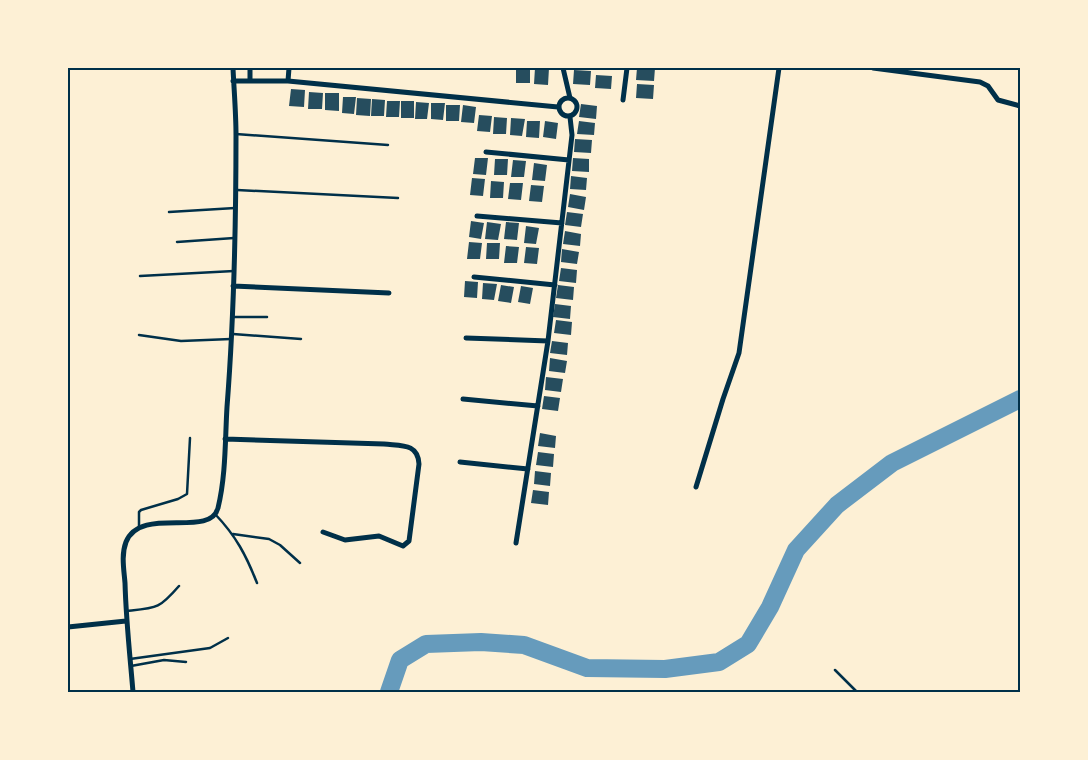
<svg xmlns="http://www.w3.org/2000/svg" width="1088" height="760" viewBox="0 0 1088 760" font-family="'Exo 2',sans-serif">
  <rect width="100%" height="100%" fill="#fdf0d5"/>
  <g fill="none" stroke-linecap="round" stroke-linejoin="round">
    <!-- river -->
    <path stroke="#669bbc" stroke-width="18" d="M 389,692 L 400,660 L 426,644 L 481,642 L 524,645 L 587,668 L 665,669 L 719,662 L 748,644 L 770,607 L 796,550 L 837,505 L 892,463 L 1020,399"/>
  </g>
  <!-- building -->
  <path fill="#264d5e" d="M 516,68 L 530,68 L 530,83 L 516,83 Z
    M 535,68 L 549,68 L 548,85 L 534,84 Z
    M 637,68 L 655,68 L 654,81 L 636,80 Z
    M 574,70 L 591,71 L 590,85 L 573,84 Z
    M 596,75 L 612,76 L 611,89 L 595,88 Z
    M 637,84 L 654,85 L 653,99 L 636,98 Z
    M 291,89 L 305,90 L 304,107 L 289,106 Z
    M 309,92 L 323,93 L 322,109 L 308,109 Z
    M 325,93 L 339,93 L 339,111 L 325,110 Z
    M 343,97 L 356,97 L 354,114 L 342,113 Z
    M 357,98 L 371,99 L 370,116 L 356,115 Z
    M 372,99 L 385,100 L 384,116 L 371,116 Z
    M 387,101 L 400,101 L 399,117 L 386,117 Z
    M 401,101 L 414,101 L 414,118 L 401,118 Z
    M 416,102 L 429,103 L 427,119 L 415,119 Z
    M 431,103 L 445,103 L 443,120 L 431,119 Z
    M 581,104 L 597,106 L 596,119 L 579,117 Z
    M 446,105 L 460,105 L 459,121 L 446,121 Z
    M 463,105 L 476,107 L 474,123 L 461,122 Z
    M 479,115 L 492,116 L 490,132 L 477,131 Z
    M 494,117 L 507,118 L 506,134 L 493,134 Z
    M 511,118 L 525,119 L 522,136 L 510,135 Z
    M 527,121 L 540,121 L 539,138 L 526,137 Z
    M 545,121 L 558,123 L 556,139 L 543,137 Z
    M 579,121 L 595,123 L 594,135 L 577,134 Z
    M 575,139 L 592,140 L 591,153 L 574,152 Z
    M 475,158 L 488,158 L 486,175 L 473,174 Z
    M 573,158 L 589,159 L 589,172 L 572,171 Z
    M 495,159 L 508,159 L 507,175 L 494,175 Z
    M 513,160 L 526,161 L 524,177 L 511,177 Z
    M 534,163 L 547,165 L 545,181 L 532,180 Z
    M 571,176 L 587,178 L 586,190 L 570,189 Z
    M 472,178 L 485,179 L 483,196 L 470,195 Z
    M 491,181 L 504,182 L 503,198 L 490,198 Z
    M 510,183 L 523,183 L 521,200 L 508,199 Z
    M 531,185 L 544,186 L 542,202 L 529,201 Z
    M 570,194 L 586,197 L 584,210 L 568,207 Z
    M 567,212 L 583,214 L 581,227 L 565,225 Z
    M 471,221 L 484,223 L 481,239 L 469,237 Z
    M 487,222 L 501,224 L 498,240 L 485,239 Z
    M 506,222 L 519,223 L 517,240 L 504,239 Z
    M 526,226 L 539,228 L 536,244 L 524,243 Z
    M 565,231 L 581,234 L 580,246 L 563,244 Z
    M 469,242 L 482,243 L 480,259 L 467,259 Z
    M 487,243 L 500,243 L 499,259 L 486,259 Z
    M 506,246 L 519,247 L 517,263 L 504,263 Z
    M 526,247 L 539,248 L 537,264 L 524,263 Z
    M 562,249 L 579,252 L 577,264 L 561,262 Z
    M 561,268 L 577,270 L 576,283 L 559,281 Z
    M 465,281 L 478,282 L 477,298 L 464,297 Z
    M 483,283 L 497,284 L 494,300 L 482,299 Z
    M 501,285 L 514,287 L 511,303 L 498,301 Z
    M 558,285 L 574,287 L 573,300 L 556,298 Z
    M 521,286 L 533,288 L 530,304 L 518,302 Z
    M 555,304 L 571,306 L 570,319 L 553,317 Z
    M 556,320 L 572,322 L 571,335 L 554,333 Z
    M 552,341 L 568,343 L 567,355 L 550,353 Z
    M 550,358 L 567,361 L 565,373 L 549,371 Z
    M 546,377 L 563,379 L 561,392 L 545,390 Z
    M 544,396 L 560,398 L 558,411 L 542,409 Z
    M 540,433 L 556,436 L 555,448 L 538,446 Z
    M 538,452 L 554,454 L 553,467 L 536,465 Z
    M 535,471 L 551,473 L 550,486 L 534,484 Z
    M 533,490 L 549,492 L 548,505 L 531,503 Z"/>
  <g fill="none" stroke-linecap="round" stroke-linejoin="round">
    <!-- service -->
    <path stroke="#003049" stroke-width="2.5" d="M 236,134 L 388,145
      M 237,190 L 398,198
      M 169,212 L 235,208
      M 177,242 L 234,238
      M 140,276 L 234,271
      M 234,317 L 267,317
      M 233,334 L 301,339
      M 139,335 L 181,341 L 231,339
      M 215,514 C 236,536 246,555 257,583
      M 139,527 L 139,512 L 141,510 L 178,499 L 187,494 L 190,438
      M 233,534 L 269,539 L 280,545 L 300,563
      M 127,611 C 157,608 159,609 179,586
      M 130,659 L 210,648 L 228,638
      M 131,666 L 164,660 L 186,662
      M 835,670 L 857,692"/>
    <!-- minor -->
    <path stroke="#003049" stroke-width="5" d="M 563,68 L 570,98
      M 873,68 L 980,82 L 988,86 L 998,100 L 1020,106
      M 233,81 L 288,81 L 558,107
      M 250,81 L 250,68
      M 288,81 L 289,68
      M559 107a9 9 0 1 1 18 0a9 9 0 1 1-18 0Z
      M 623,100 L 627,68
      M 486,152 L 569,160
      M 477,216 L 562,223
      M 474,277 L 555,285
      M 233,286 L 389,293
      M 466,338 L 548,341
      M 463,399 L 538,406
      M 225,439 L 384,444 C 401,446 418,443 419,464 L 409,541 L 403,546 L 379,536 L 345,540 L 323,532
      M 460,462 L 528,469
      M 696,487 L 723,399 L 739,353 L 779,68
      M 516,543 L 548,341 L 572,135 L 570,117
      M 68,627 L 126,621
      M 133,692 C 130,656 126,620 125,583 C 124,570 121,555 126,542 C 141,505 210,539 218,508 C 226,475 225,440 227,407 C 234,317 236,226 236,135 C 236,113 234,90 233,68"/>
  </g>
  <!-- border -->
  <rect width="1088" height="760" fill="none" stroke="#fdf0d5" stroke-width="138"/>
  <rect x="69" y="69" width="950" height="622" fill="none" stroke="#003049" stroke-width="2"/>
</svg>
